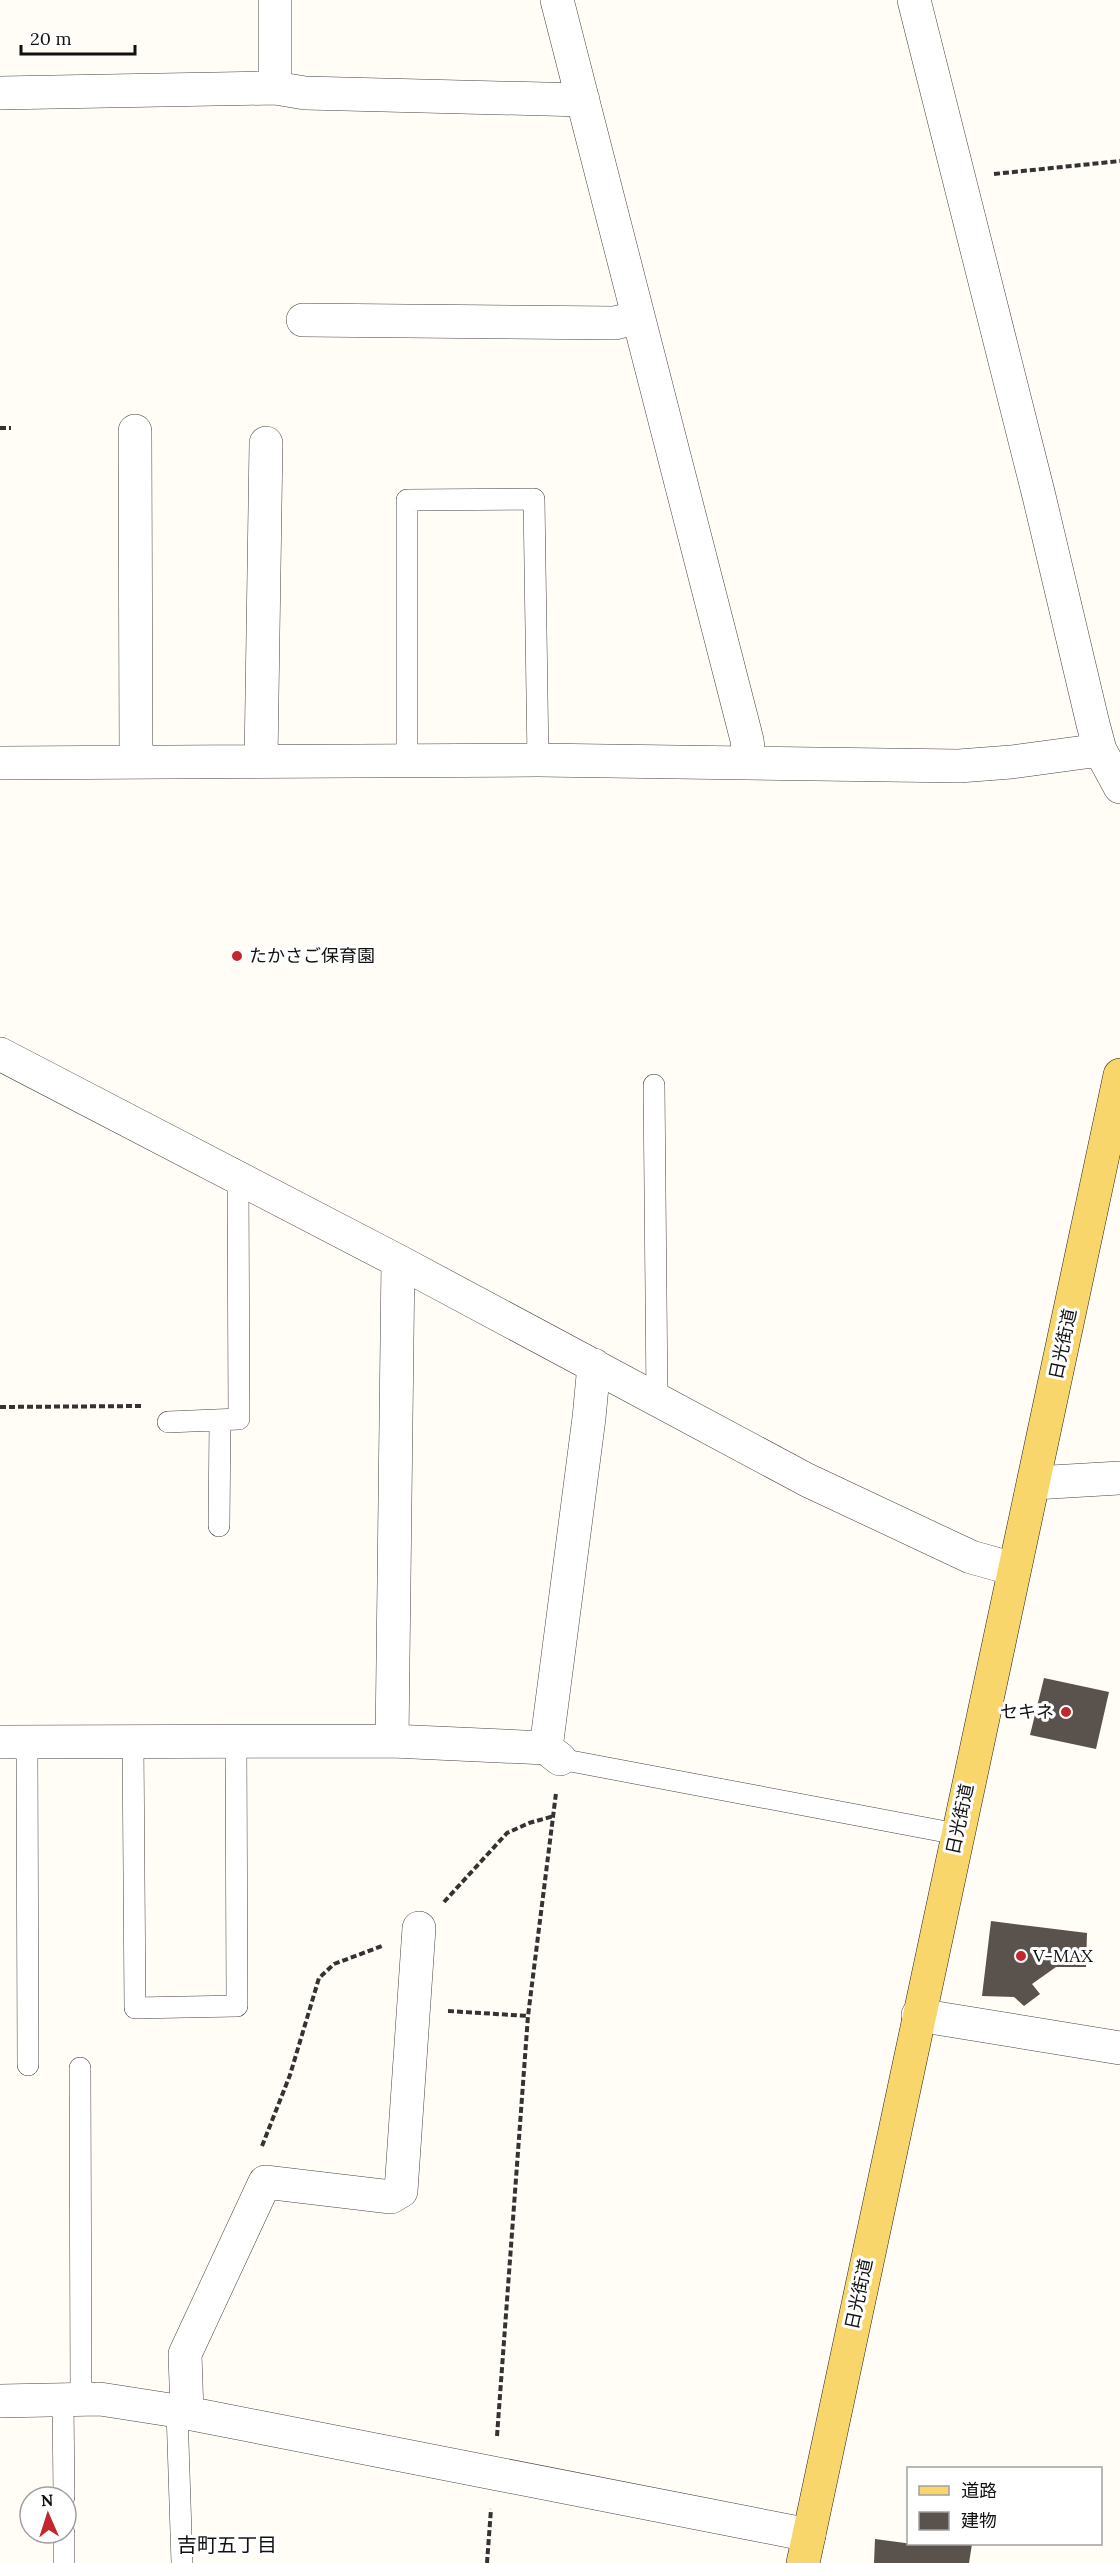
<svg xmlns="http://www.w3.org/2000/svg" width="1120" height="2563" viewBox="0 0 1120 2563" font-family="Lora,'Noto Sans JP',serif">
  <rect width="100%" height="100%" fill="#fffdf5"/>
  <!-- building -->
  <path fill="#5a524d" d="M 1044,1678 L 1109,1692 L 1096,1749 L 1030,1735 Z
    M 991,1921 L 1087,1933 L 1086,1967 L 1056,1967 L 1032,1984 L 1040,1994 L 1024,2006 L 1014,1997 L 982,1996 Z
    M 875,2539 L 920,2545 L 972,2544 L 969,2563 L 874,2563 Z"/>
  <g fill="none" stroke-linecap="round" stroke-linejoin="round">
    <!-- service casing -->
    <g stroke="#444" stroke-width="22">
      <path id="service" d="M 407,760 L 407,500 L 534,499 L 538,760
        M 654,1085 L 657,1399
        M 168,1422 L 239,1419 L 238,1178
        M 219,1526 L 220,1420
        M 133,1741 L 135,2008 L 237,2006 L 236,1740
        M 27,1744 L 28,2065
        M 560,1759 L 957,1834
        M 80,2068 L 81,2400
        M 63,2400 L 64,2497
        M 177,2411 L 182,2563
        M 64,2533 L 64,2563"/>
    </g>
    <!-- minor casing -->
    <g stroke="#444" stroke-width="34">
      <path id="minor" d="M 275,0 L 275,88
        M 557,0 L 747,740 L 750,763
        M 914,0 L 1039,496 L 1093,724 L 1100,750 L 1120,787
        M 0,93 L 275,88 L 305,93 L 583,100
        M 303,320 L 615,323 L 638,317
        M 135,431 L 136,762
        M 261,761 L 266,443
        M 0,763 L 538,760 L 959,766 L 1011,762 L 1100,750
        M 0,1054 L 398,1261 L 807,1480 L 971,1557 L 1014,1569
        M 1034,1483 L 1120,1478
        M 392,1741 L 398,1261
        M 0,1742 L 392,1741 L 546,1748 L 560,1759
        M 546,1748 L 589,1418 L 594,1365
        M 918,2015 L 1120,2048
        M 0,2401 L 100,2399 L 177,2411 L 809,2535
        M 187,2413 L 185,2354 L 265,2182 L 391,2197 L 401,2191 L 419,1928"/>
    </g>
    <!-- primary casing -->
    <g stroke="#222" stroke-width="34">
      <path id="primary" d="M 803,2563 L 1120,1075"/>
    </g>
    <!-- path -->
    <path stroke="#333" stroke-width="4" stroke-dasharray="6 3" stroke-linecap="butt" d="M 994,174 L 1120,161
      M 0,428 L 11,428
      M 0,1407 L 143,1406
      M 444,1902 L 507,1833 L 529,1823 L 554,1816
      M 448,2011 L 528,2016
      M 262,2146 L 290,2075 L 319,1978 L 334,1964 L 382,1946
      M 497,2436 L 528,2016 L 556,1793
      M 487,2563 L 491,2509"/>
    <!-- service -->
    <use href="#service" stroke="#fff" stroke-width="21"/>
    <!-- minor -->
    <use href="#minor" stroke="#fff" stroke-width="33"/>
    <!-- primary -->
    <use href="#primary" stroke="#f9d66b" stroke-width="33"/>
  </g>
  <!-- markers -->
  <g fill="#c4262e" stroke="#fff" stroke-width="2">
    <circle cx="237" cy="956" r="6"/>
    <circle cx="1066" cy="1712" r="6"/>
    <circle cx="1021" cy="1956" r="6"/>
  </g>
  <g text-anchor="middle" stroke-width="6" stroke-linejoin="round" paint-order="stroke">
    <!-- poi labels -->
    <g font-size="18" fill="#111" stroke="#fff" text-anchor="start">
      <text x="249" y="962">たかさご保育園</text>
      <text x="1054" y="1718" text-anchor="end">セキネ</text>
      <text x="1033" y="1962">V-MAX</text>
    </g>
    <!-- street labels -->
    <g font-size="18" fill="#111" stroke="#fff">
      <text transform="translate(1063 1344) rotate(-78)" y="6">日光街道</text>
      <text transform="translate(960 1819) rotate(-78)" y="6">日光街道</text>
      <text transform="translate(859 2294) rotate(-78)" y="6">日光街道</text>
    </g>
    <!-- neighbourhood labels -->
    <g font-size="20" fill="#111" stroke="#fff">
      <text x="227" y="2552">吉町五丁目</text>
    </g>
  </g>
  <!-- legend -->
  <rect x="907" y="2467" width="195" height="78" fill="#ffffff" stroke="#a0a0a0" stroke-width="1.5"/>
  <rect x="919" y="2486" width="30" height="9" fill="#f9d66b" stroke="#a0a0a0" stroke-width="1.5"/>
  <text x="961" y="2497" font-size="18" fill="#111111">道路</text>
  <rect x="919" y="2512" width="30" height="18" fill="#5a524d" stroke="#a0a0a0" stroke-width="1.5"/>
  <text x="961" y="2527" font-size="18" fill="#111111">建物</text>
  <!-- north arrow -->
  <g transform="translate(48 2515) rotate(357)"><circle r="28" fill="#ffffff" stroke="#a0a0a0" stroke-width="1.5"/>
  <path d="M0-4.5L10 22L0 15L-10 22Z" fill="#c4262e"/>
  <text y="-9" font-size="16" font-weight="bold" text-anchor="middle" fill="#111111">N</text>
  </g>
  <!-- scale -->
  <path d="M21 45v9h114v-9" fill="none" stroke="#111111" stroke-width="3"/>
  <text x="30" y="45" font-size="18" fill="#111111" stroke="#ffffff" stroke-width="4.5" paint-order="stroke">20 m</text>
</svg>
